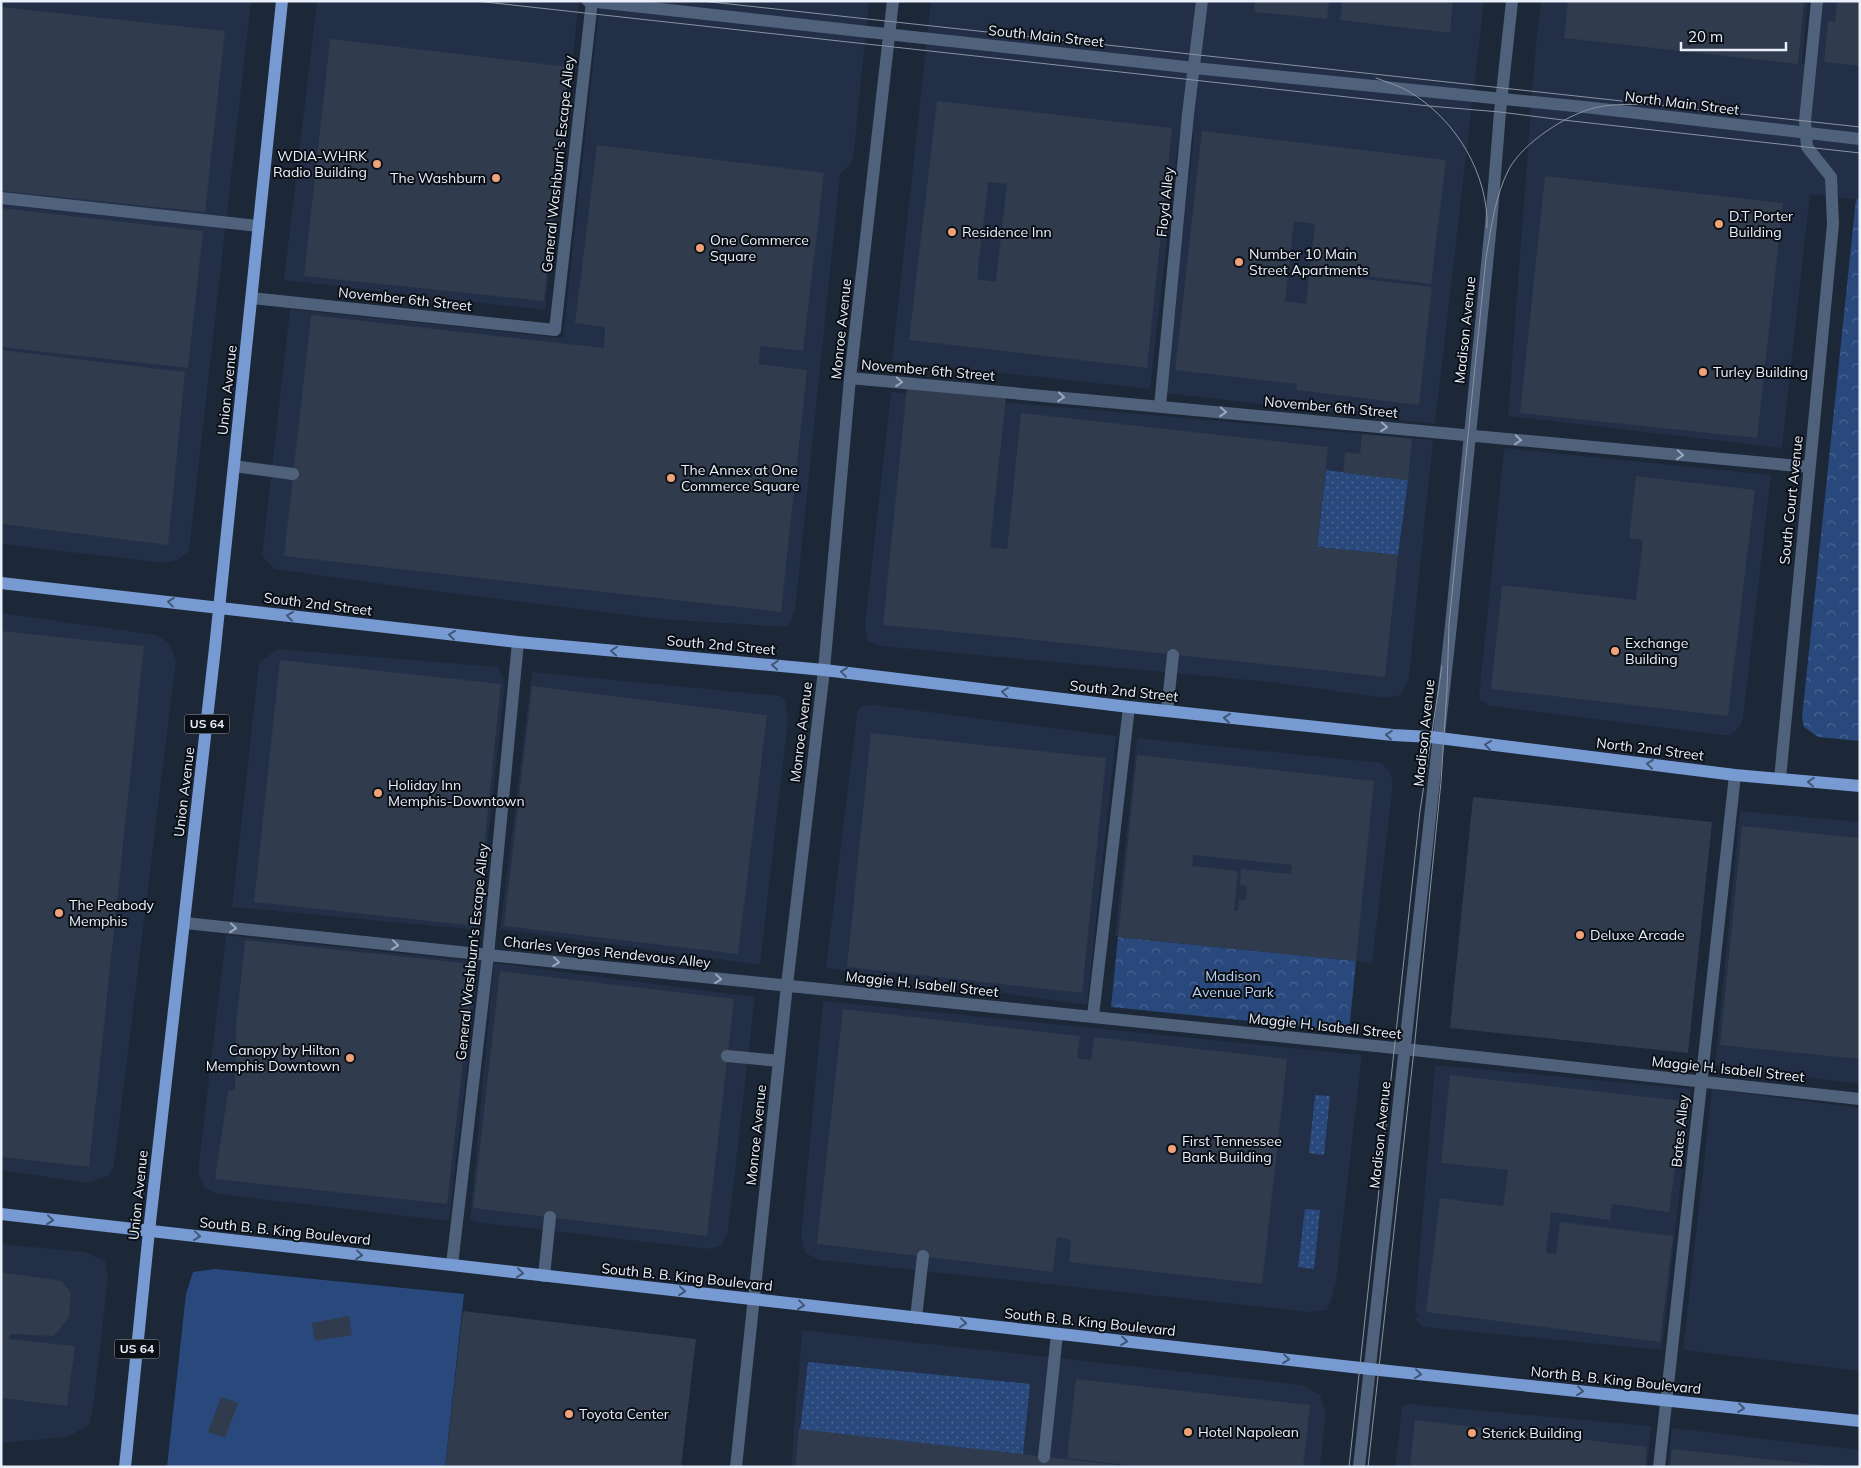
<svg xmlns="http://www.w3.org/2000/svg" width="1861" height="1468" viewBox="0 0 1861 1468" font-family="Mulish,sans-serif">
  <defs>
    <pattern id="grass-dots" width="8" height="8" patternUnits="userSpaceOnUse" patternTransform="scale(1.25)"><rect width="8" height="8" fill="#29497c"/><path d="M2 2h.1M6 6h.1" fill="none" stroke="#486490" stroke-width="1.8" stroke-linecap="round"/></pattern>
    <pattern id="park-crowns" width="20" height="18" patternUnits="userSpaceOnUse" patternTransform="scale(1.25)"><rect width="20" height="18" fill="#29497c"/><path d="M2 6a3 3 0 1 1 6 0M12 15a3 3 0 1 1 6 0" fill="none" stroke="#486490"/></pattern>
  </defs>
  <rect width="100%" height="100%" fill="#1c2738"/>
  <!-- built -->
  <path fill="#222f46" d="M 1,1 L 251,1 L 189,551 L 178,560 L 165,563 L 1,544 Z
    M 317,1 L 579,1 L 545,310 L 284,280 Z
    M 600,1 L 869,1 L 853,160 L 840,175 L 795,611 L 788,627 L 660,619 L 441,592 L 274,569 L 262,556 L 290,309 L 563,338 Z
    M 931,1 L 1484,1 L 1435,424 L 1165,393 L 1194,135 L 1187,134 L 1179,133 L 1150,389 L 892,361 Z
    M 1541,1 L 1808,1 L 1802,63 L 1816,64 L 1822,1 L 1860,1 L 1860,200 L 1810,194 L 1782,448 L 1508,416 L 1535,54 Z
    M 891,392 L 1433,440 L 1409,678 L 1401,695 L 1385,698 L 1270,682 L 880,646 L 868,642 L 865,625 Z
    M 1504,448 L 1771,475 L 1743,719 L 1739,728 L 1730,735 L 1721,735 L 1491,706 L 1481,701 L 1479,697 Z
    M 1,613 L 157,635 L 170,644 L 176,661 L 114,1165 L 109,1176 L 87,1183 L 1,1170 Z
    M 278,649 L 498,667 L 505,684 L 478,930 L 232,907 L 259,663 Z
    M 532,672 L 780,696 L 785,700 L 788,719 L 760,965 L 500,929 Z
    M 875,705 L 1116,736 L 1087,1005 L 826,968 L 857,714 L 861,706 Z
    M 1137,738 L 1382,763 L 1390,772 L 1393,783 L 1372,964 L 1356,961 L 1115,936 Z
    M 1740,811 L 1860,822 L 1860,1084 L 1715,1065 Z
    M 226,935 L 479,962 L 449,1221 L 218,1194 L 204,1188 L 198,1171 Z
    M 494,963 L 755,997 L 728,1232 L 722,1245 L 708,1249 L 475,1222 L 470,1219 Z
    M 823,1001 L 1362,1055 L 1336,1282 L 1332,1297 L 1327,1310 L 1310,1312 L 820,1260 L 805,1253 L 801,1237 Z
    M 1435,1065 L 1691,1089 L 1662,1350 L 1423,1327 L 1415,1319 L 1419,1315 L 1415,1311 Z
    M 1712,1089 L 1860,1108 L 1860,1371 L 1683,1350 Z
    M 1,1244 L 85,1252 L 105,1261 L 108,1277 L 94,1402 L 89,1425 L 67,1437 L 1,1443 Z
    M 802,1330 L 1303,1385 L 1320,1395 L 1326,1414 L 1320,1467 L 791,1467 Z
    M 1409,1404 L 1651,1426 L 1647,1467 L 1395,1467 L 1402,1407 Z
    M 1672,1428 L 1860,1450 L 1860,1467 L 1668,1467 Z"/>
  <!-- grass -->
  <path fill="url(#grass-dots)" d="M 1326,470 L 1408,480 L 1398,555 L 1317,547 Z
    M 1315,1095 L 1330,1096 L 1324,1155 L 1309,1153 Z
    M 1305,1209 L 1320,1210 L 1314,1269 L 1298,1267 Z
    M 808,1362 L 1030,1384 L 1023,1454 L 800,1432 Z"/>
  <!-- park -->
  <path fill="url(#park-crowns)" d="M 1856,199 L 1860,200 L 1860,741 L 1818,737 L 1804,727 L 1802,718 Z
    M 1118,937 L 1356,961 L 1349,1031 L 1111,1007 Z"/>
  <!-- pitch -->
  <path fill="#29497c" d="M 215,1269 L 464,1294 L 445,1467 L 167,1467 L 186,1294 L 193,1272 Z"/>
  <!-- building -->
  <path fill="#303b4d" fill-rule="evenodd" d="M 1255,1 L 1329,1 L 1327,19 L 1254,12 Z
    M 1342,1 L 1453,1 L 1450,33 L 1340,20 Z
    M 1568,1 L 1804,1 L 1798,64 L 1564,38 Z
    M 1837,1 L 1860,1 L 1860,66 L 1824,62 L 1828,21 L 1835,22 Z
    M 1,7 L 225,31 L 205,212 L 1,191 Z
    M 330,39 L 569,67 L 544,301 L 304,276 Z
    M 937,101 L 1172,128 L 1147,368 L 909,340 ZM 988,182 L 1007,184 L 996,282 L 977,279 Z
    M 1202,131 L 1446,160 L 1431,284 L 1310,269 L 1315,224 L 1294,221 L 1285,301 L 1306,304 L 1309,273 L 1432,287 L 1419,405 L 1296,390 L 1297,384 L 1175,370 Z
    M 597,145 L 824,173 L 803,351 L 760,346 L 759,364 L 807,370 L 781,612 L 284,556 L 311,315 L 604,348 L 605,327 L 575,323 Z
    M 1545,176 L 1783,203 L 1757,438 L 1520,413 Z
    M 1,208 L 203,231 L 188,368 L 1,347 Z
    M 1,350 L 185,372 L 168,545 L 1,524 Z
    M 907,387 L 1006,397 L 990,547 L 1007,549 L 1021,413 L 1328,447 L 1317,547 L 1398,555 L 1385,677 L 998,636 L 883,625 Z
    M 1362,434 L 1412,439 L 1408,480 L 1343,473 L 1345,452 L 1360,454 Z
    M 1636,476 L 1755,490 L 1728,716 L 1491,689 L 1502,585 L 1636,600 L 1643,540 L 1629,538 Z
    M 1,631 L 144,646 L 89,1167 L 1,1157 Z
    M 280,660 L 501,684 L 476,926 L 254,902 Z
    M 532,686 L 767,715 L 738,954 L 504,926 Z
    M 871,733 L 1106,758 L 1082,993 L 847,967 Z
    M 1137,755 L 1374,781 L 1356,961 L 1118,937 ZM 1193,855 L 1292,865 L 1291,874 L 1241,869 L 1240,885 L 1247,886 L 1246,900 L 1239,900 L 1238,911 L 1234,911 L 1238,871 L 1192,866 Z
    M 1473,797 L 1712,822 L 1688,1053 L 1450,1028 Z
    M 1742,826 L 1860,838 L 1860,1059 L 1720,1045 Z
    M 245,940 L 474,964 L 447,1204 L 215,1179 L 228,1091 L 235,1090 L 236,1026 Z
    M 500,971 L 734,999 L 707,1236 L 473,1208 Z
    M 843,1009 L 1080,1036 L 1077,1058 L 1091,1060 L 1094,1037 L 1287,1059 L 1262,1284 L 1069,1262 L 1071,1240 L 1057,1237 L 1053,1272 L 817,1244 Z
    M 1450,1075 L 1684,1101 L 1669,1212 L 1612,1204 L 1610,1220 L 1551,1212 L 1546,1253 L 1556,1254 L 1560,1222 L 1673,1236 L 1660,1342 L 1426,1312 L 1440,1198 L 1503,1206 L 1508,1170 L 1441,1163 Z
    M 1,1272 L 62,1281 L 71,1293 L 69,1317 L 54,1336 L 10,1334 L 9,1339 L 75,1346 L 67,1406 L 1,1398 Z
    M 463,1311 L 696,1339 L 681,1467 L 445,1467 Z
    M 349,1316 L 352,1335 L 315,1341 L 312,1323 Z
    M 1076,1379 L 1310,1405 L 1303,1467 L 1143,1467 L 1067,1458 Z
    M 221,1397 L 238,1403 L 225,1438 L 208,1432 Z
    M 1415,1420 L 1647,1447 L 1645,1467 L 1410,1467 Z
    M 799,1429 L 1117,1465 L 1117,1467 L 795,1467 Z
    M 1672,1449 L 1822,1465 L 1822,1467 L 1670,1467 Z"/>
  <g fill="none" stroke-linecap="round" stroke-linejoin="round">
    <!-- minor -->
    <path stroke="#50617c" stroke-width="12" d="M 588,1 L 1204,69 L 1594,108 L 1860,139
      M 1,198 L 259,226
      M 252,298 L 555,330 L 592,1
      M 850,378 L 1809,467
      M 1160,406 L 1188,114 L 1202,1
      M 234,466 L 293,474
      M 1167,711 L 1173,655
      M 1780,779 L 1833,224 L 1831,177 L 1807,147 L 1805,121 L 1817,1
      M 185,923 L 488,955 L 1395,1048 L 1860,1099
      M 1093,1016 L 1129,707
      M 727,1056 L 779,1061
      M 452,1265 L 488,955 L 518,642
      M 544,1276 L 550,1217
      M 916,1318 L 923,1256
      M 1044,1457 L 1057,1334
      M 736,1467 L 787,985 L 824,670 L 850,378 L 893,1
      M 1359,1467 L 1451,625 L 1491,224 L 1500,112 L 1512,1
      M 1659,1467 L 1735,775"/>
    <!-- major -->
    <path stroke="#779ad2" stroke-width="12" d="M 1,583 L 518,642 L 824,670 L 1129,707 L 1393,735 L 1431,737 L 1735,775 L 1860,786
      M 1,1214 L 1370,1369 L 1860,1421
      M 125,1467 L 149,1231 L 215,648 L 282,1"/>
    <!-- tram -->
    <path stroke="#8a93a1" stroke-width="1" d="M 476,1 L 1429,106 L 1500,112 L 1563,120 L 1860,153
      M 702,1 L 1622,101
      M 1376,78 C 1386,82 1398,85 1408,91 C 1455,118 1489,174 1487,228
      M 1649,104 L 1860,127
      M 1349,1467 L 1420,811 L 1442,666
      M 1368,1467 L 1414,1050 L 1441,782 L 1447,689 L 1449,624 L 1486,258 C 1491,228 1495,196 1509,169 C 1523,143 1566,115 1594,108 C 1613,103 1636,105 1655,104"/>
  </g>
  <!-- one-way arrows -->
  <defs><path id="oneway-chevron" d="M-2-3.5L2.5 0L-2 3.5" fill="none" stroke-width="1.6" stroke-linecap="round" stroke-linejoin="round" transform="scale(1.25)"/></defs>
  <g stroke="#9ca8bc">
    <use href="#oneway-chevron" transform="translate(899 382) rotate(5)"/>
    <use href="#oneway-chevron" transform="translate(1061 397) rotate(5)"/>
    <use href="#oneway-chevron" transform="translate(1223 412) rotate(5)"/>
    <use href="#oneway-chevron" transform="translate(1384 427) rotate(5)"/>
    <use href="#oneway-chevron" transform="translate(1518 440) rotate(5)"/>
    <use href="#oneway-chevron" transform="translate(1680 455) rotate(5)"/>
    <use href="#oneway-chevron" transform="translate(233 928) rotate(6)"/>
    <use href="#oneway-chevron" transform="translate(395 945) rotate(6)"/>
    <use href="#oneway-chevron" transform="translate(556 962) rotate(6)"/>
    <use href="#oneway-chevron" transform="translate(718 979) rotate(6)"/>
  </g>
  <g stroke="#415574">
    <use href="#oneway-chevron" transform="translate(171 602) rotate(-173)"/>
    <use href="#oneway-chevron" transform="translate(290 616) rotate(-173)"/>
    <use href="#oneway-chevron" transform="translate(452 635) rotate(-173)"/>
    <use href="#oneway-chevron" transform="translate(614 651) rotate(-175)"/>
    <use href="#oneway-chevron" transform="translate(775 665) rotate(-175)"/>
    <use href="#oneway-chevron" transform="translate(844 672) rotate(-173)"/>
    <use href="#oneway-chevron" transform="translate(1005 692) rotate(-173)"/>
    <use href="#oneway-chevron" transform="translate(1227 718) rotate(-174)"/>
    <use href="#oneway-chevron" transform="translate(1389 735) rotate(-175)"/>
    <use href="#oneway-chevron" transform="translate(1488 745) rotate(-173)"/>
    <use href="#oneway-chevron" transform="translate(1650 764) rotate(-173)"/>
    <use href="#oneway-chevron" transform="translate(1811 782) rotate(-175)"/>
    <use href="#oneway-chevron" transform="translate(50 1220) rotate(6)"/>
    <use href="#oneway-chevron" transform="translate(197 1236) rotate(7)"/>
    <use href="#oneway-chevron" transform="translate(359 1255) rotate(6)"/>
    <use href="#oneway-chevron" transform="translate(520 1273) rotate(7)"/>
    <use href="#oneway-chevron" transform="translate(682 1291) rotate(6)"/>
    <use href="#oneway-chevron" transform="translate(801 1305) rotate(7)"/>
    <use href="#oneway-chevron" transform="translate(963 1323) rotate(6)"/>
    <use href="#oneway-chevron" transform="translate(1124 1341) rotate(6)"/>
    <use href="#oneway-chevron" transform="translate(1286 1359) rotate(6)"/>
    <use href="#oneway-chevron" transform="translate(1418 1374) rotate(6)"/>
    <use href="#oneway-chevron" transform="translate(1580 1391) rotate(6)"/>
    <use href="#oneway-chevron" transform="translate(1741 1408) rotate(6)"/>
  </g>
  <!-- markers -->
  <g fill="#f0a278" stroke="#0b1017" stroke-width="2">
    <circle cx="377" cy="164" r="5"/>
    <circle cx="496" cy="178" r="5"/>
    <circle cx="1719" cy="224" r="5"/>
    <circle cx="952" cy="232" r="5"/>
    <circle cx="700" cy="248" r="5"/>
    <circle cx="1239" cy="262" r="5"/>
    <circle cx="1703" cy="372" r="5"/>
    <circle cx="671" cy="478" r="5"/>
    <circle cx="1615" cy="651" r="5"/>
    <circle cx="378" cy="793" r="5"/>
    <circle cx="59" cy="913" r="5"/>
    <circle cx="1580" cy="935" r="5"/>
    <circle cx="350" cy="1058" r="5"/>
    <circle cx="1172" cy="1149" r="5"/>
    <circle cx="569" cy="1414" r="5"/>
    <circle cx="1188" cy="1432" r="5"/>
    <circle cx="1472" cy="1433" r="5"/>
  </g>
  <g text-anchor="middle" stroke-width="4" stroke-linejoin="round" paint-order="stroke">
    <!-- shield labels -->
    <g fill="#0b1017" stroke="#a6adb7" stroke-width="1">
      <rect x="184.5" y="714.5" width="45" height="19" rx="4"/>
      <rect x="114.5" y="1339.5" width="45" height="19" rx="4"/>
    </g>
    <g font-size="12" font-weight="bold" fill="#e9f0fc">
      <text x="207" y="728">US 64</text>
      <text x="137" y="1353">US 64</text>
    </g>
    <!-- street labels -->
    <g font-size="14" fill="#e9f0fc" stroke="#0b1017">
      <text transform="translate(1046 36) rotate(6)" y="5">South Main Street</text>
      <text transform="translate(1682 103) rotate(7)" y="5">North Main Street</text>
      <text transform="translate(558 164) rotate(-84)" y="5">General Washburn's Escape Alley</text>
      <text transform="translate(1165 202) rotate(-84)" y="5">Floyd Alley</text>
      <text transform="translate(405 299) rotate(6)" y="5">November 6th Street</text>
      <text transform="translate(841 329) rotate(-84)" y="5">Monroe Avenue</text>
      <text transform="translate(1465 330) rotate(-84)" y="5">Madison Avenue</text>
      <text transform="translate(928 370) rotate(5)" y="5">November 6th Street</text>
      <text transform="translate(227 390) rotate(-84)" y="5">Union Avenue</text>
      <text transform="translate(1331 407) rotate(5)" y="5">November 6th Street</text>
      <text transform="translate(1791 500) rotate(-84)" y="5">South Court Avenue</text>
      <text transform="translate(318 604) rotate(7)" y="5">South 2nd Street</text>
      <text transform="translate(721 645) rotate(5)" y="5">South 2nd Street</text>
      <text transform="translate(1124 691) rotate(6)" y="5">South 2nd Street</text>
      <text transform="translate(801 732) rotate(-83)" y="5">Monroe Avenue</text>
      <text transform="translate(1424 733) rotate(-84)" y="5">Madison Avenue</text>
      <text transform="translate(1650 749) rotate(7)" y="5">North 2nd Street</text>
      <text transform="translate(184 792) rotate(-83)" y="5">Union Avenue</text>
      <text transform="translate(472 952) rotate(-84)" y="5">General Washburn's Escape Alley</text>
      <text transform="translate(607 952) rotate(6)" y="5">Charles Vergos Rendevous Alley</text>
      <text transform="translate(922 984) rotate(6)" y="5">Maggie H. Isabell Street</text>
      <text transform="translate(1325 1026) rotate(6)" y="5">Maggie H. Isabell Street</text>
      <text transform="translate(1728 1069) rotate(6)" y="5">Maggie H. Isabell Street</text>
      <text transform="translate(1680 1131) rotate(-84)" y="5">Bates Alley</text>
      <text transform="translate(756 1135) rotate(-84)" y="5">Monroe Avenue</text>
      <text transform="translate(1380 1135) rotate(-84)" y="5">Madison Avenue</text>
      <text transform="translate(138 1195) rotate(-84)" y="5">Union Avenue</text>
      <text transform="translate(285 1231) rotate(6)" y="5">South B. B. King Boulevard</text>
      <text transform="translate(687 1277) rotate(6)" y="5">South B. B. King Boulevard</text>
      <text transform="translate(1090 1322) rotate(6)" y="5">South B. B. King Boulevard</text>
      <text transform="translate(1616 1380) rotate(6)" y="5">North B. B. King Boulevard</text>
    </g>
    <!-- poi labels -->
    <g font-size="14" fill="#e9f0fc" stroke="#0b1017" text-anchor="start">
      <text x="367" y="161" text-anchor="end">WDIA-WHRK<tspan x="367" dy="16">Radio Building</tspan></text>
      <text x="486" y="183" text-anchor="end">The Washburn</text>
      <text x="1729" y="221">D.T Porter<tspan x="1729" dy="16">Building</tspan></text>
      <text x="962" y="237">Residence Inn</text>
      <text x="710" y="245">One Commerce<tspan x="710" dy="16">Square</tspan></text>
      <text x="1249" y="259">Number 10 Main<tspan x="1249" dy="16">Street Apartments</tspan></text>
      <text x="1713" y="377">Turley Building</text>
      <text x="681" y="475">The Annex at One<tspan x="681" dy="16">Commerce Square</tspan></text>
      <text x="1625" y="648">Exchange<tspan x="1625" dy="16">Building</tspan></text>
      <text x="388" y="790">Holiday Inn<tspan x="388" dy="16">Memphis-Downtown</tspan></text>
      <text x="69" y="910">The Peabody<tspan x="69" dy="16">Memphis</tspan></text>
      <text x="1590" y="940">Deluxe Arcade</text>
      <text x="340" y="1055" text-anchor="end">Canopy by Hilton<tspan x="340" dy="16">Memphis Downtown</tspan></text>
      <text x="1182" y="1146">First Tennessee<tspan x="1182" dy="16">Bank Building</tspan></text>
      <text x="579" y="1419">Toyota Center</text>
      <text x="1198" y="1437">Hotel Napolean</text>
      <text x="1482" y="1438">Sterick Building</text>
    </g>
    <!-- park labels -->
    <g font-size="14" fill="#bad1f4" stroke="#0b1017">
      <text x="1233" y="981">Madison<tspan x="1233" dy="16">Avenue Park</tspan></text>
    </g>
  </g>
  <!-- border -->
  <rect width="1861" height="1468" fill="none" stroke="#e9f0fc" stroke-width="5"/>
  <!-- scale -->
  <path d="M1681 42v8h105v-8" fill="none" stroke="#e9f0fc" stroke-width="2.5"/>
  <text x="1688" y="42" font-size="15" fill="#e9f0fc" stroke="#0b1017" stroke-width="4" paint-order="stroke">20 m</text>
</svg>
